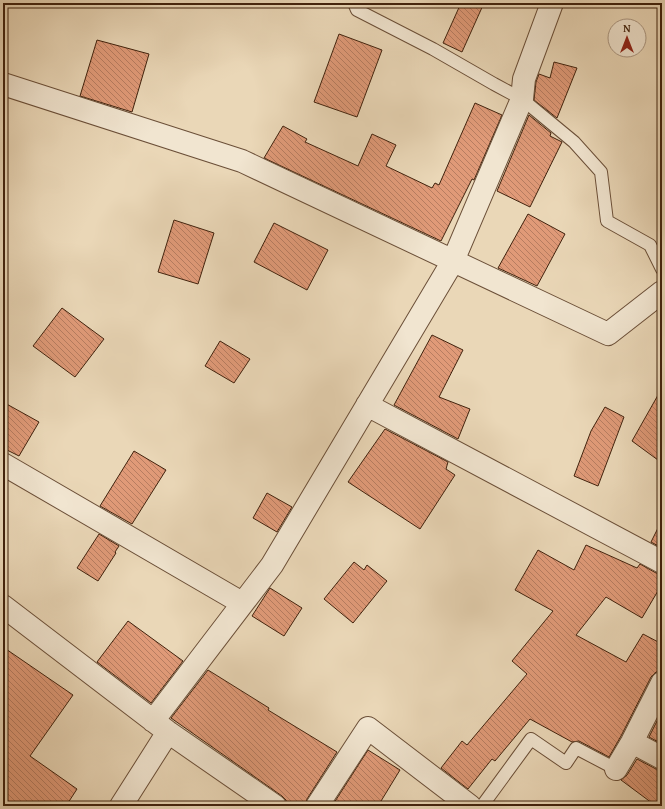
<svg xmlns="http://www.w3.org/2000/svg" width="665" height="809" viewBox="0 0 665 809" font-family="'Gentium Book Plus',serif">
  <defs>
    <pattern id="building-back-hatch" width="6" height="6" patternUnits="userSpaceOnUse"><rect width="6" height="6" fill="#e09a78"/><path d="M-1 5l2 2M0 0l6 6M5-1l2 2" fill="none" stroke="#b77d61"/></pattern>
  </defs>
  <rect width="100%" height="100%" fill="#ead7b7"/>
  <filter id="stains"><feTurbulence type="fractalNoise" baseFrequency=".005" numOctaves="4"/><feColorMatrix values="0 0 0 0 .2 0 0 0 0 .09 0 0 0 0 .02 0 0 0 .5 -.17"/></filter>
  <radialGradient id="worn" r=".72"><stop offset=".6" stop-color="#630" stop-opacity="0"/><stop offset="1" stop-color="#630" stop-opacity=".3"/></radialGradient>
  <!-- building -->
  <path fill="url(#building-back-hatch)" stroke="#41220d" d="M 461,3 L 484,3 L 462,52 L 443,43 Z
    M 339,34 L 382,50 L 357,117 L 314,102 Z
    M 97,40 L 149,54 L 132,112 L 80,96 Z
    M 554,62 L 577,68 L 557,118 L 534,100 L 536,82 L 539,74 L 550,78 Z
    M 475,103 L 502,115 L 474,180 L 472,179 L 441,241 L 264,158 L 283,126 L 307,139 L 305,142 L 358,166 L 372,134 L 396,145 L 386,166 L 432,188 L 435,183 L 439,185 Z
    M 529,115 L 551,133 L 550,136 L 562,142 L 530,207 L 497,191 Z
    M 528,214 L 565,234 L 537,286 L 498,268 Z
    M 174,220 L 214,233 L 198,284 L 158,272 Z
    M 274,223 L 328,250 L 307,290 L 254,262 Z
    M 62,308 L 104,339 L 75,377 L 33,346 Z
    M 432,335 L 463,350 L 439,397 L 470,409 L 458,439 L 394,405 Z
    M 220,341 L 250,359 L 234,383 L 205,366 Z
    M 662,388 L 662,463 L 632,441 Z
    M 3,402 L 39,422 L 19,456 L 3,448 Z
    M 605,407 L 624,417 L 598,486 L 574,476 L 591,431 Z
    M 385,429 L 448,462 L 446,469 L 455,475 L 420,529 L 348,482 Z
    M 134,451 L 166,470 L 132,524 L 100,506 Z
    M 267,493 L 292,507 L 277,532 L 253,518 Z
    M 662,520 L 662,548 L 651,542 Z
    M 99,534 L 119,546 L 115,552 L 116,553 L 98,581 L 77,568 Z
    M 586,545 L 637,568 L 640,564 L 656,573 L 662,574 L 662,584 L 642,618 L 606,597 L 576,635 L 626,662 L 643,634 L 662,644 L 662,671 L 656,672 L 651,677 L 621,736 L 609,757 L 579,741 L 572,742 L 530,719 L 495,761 L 492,759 L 468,789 L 441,768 L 462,741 L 467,745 L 527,674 L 512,661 L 553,611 L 515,590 L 538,550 L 574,570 Z
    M 354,562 L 364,570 L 367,565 L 387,581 L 353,623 L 324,599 Z
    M 270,588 L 302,608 L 284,636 L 252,616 Z
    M 128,621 L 183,661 L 151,703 L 97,662 Z
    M 3,647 L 73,695 L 30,756 L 77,789 L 66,806 L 12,806 L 3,800 Z
    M 208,670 L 269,708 L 268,710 L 337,752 L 307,799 L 305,806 L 287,806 L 286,800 L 282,796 L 171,718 Z
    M 662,711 L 662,744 L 649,737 Z
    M 368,750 L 400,770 L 378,806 L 332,806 Z
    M 637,759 L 656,769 L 662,770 L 662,806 L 656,806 L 621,780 L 627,775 Z"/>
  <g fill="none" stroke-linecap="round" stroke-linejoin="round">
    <!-- service casing -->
    <g stroke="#6b4f38" stroke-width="14">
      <path id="service" d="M 354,3 L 357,10 L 433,49 L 494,84 L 522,99 L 574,142 L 601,172 L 607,221 L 650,245 L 662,269
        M 482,806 L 531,739 L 566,763 L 576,748 L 616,769"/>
    </g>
    <!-- minor casing -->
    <g stroke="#6b4f38" stroke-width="24">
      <path id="minor" d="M 3,84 L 242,161 L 608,334 L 662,292
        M 367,405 L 662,562
        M 3,464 L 242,603
        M 3,606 L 168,732 L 275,806
        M 153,721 L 272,565 L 453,261 L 522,99 L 524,79 L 552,3
        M 632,742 L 662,758
        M 616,769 L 632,742 L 662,683
        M 121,806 L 168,732
        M 317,806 L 368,728 L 470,806"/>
    </g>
    <!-- service -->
    <use href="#service" stroke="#f1e5d0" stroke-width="12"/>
    <!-- minor -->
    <use href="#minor" stroke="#f1e5d0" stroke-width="22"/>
  </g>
  <!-- margin -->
  <rect width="665" height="809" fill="none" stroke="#ead7b7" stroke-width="16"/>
  <rect x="4" y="4" width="657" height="801" fill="none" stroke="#41220d" stroke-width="2"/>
  <rect x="8" y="8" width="649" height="793" fill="none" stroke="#41220d"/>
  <!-- north arrow -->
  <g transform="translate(627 38)"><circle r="19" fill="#f1e5d0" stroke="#ab9782"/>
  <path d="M0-3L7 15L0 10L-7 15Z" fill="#8f2418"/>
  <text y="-6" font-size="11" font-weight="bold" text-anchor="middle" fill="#41220d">N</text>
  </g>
  <rect width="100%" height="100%" filter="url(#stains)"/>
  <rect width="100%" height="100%" fill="url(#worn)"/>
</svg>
